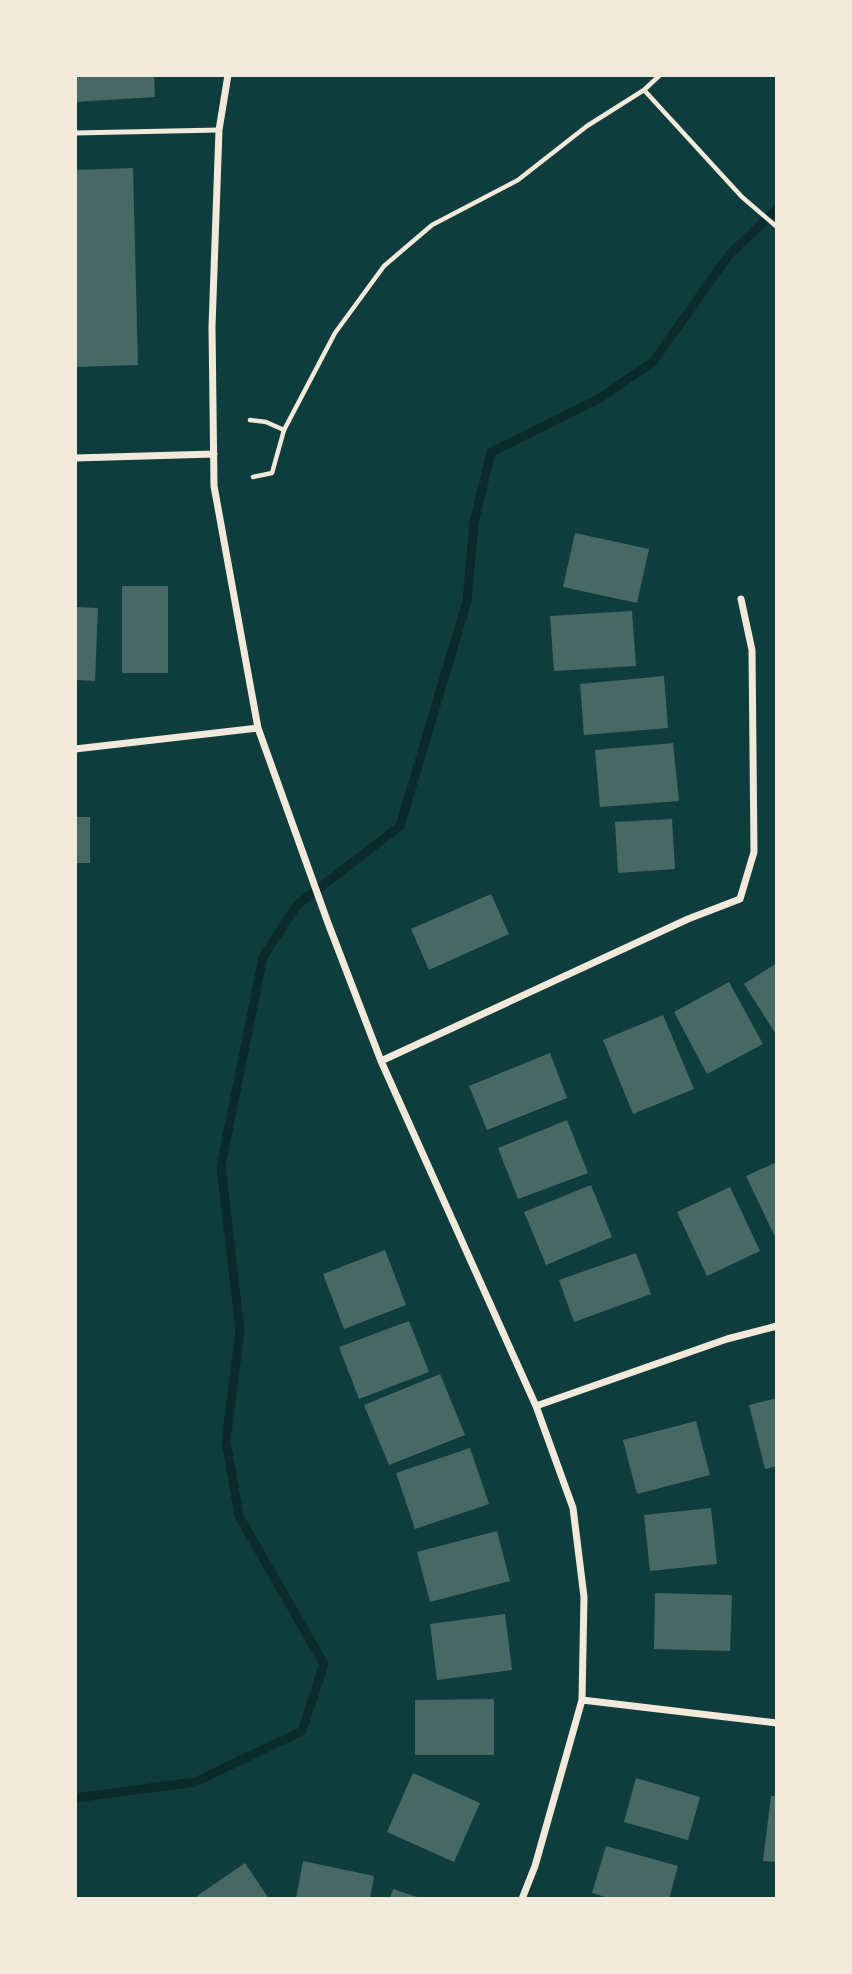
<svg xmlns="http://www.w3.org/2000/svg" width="852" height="1974" viewBox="0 0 852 1974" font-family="Spectral,serif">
  <rect width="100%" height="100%" fill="#0f3d3e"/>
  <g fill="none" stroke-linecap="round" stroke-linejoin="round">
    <!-- stream -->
    <path stroke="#0a2a2b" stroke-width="9" d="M 75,1798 L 195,1782 L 302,1731 L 324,1664 L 239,1516 L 226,1441 L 240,1331 L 221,1166 L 263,957 L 297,905 L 400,826 L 467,601 L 474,523 L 491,452 L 597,400 L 653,362 L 729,255 L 777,209"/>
  </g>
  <!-- building -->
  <path fill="#486865" d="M 75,75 L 154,75 L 155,97 L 75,102 Z
    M 133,168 L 138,365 L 75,367 L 75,170 Z
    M 575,533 L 649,549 L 637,603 L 563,587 Z
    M 122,586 L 168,586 L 168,673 L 122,673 Z
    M 75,607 L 98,608 L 95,681 L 75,680 Z
    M 632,611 L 636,666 L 554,671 L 550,616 Z
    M 664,676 L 668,728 L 584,735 L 580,684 Z
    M 673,743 L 679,801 L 600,807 L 595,750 Z
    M 75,817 L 90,817 L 90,863 L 75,863 Z
    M 672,819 L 675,869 L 618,873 L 615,822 Z
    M 491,894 L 509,934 L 429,970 L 411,929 Z
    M 777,963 L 777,1036 L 744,984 Z
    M 729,982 L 763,1044 L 707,1074 L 674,1012 Z
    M 663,1015 L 694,1089 L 633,1114 L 603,1040 Z
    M 550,1053 L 567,1098 L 487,1130 L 469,1086 Z
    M 567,1120 L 588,1173 L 518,1199 L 498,1148 Z
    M 777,1162 L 777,1241 L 746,1176 Z
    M 591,1185 L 612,1237 L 546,1265 L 524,1212 Z
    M 730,1187 L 760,1251 L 707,1276 L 677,1212 Z
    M 385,1250 L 406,1305 L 344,1329 L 323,1274 Z
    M 636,1253 L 651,1294 L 574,1322 L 559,1280 Z
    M 409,1321 L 429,1372 L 359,1399 L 339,1347 Z
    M 440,1374 L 465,1435 L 389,1465 L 364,1405 Z
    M 777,1398 L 777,1466 L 765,1469 L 749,1405 Z
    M 696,1421 L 710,1475 L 637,1494 L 623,1440 Z
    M 470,1448 L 489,1504 L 415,1529 L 396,1473 Z
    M 711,1508 L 717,1564 L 650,1571 L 644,1515 Z
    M 497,1531 L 510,1581 L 430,1602 L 417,1552 Z
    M 655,1593 L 732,1595 L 730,1651 L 654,1649 Z
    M 505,1614 L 512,1670 L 437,1680 L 430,1624 Z
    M 494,1699 L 494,1755 L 415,1755 L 415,1700 Z
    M 413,1773 L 480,1803 L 454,1862 L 387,1832 Z
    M 636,1778 L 700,1797 L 688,1840 L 624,1822 Z
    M 771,1796 L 777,1796 L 777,1862 L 763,1861 Z
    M 606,1846 L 678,1866 L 669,1899 L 612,1899 L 592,1893 Z
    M 303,1861 L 374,1876 L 370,1899 L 296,1899 Z
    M 245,1863 L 269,1899 L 198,1899 L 197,1896 Z
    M 393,1889 L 420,1898 L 420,1899 L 390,1899 Z"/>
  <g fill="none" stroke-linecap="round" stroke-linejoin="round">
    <!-- path -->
    <path stroke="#f1e9da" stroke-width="4.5" d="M 644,90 L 742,197 L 777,227
      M 250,420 L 266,422 L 284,430
      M 253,477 L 272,473 L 284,430 L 335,333 L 384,266 L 432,225 L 518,180 L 587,126 L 644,90 L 660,75"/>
    <!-- service -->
    <path stroke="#f1e9da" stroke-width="5" d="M 75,133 L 219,130"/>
    <!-- minor -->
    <path stroke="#f1e9da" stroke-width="7" d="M 228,75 L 219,130 L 212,327 L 214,486 L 258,728 L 328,923 L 381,1061 L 536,1406 L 573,1508 L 584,1597 L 582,1700 L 535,1866 L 522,1899
      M 75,458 L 214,454
      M 75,749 L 258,728
      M 381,1061 L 688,919 L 740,899 L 754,852 L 752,650 L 741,599
      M 536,1406 L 727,1339 L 777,1326
      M 582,1700 L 777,1723"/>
  </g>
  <!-- border -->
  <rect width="852" height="1974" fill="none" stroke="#f1e9da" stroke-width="154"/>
</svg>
